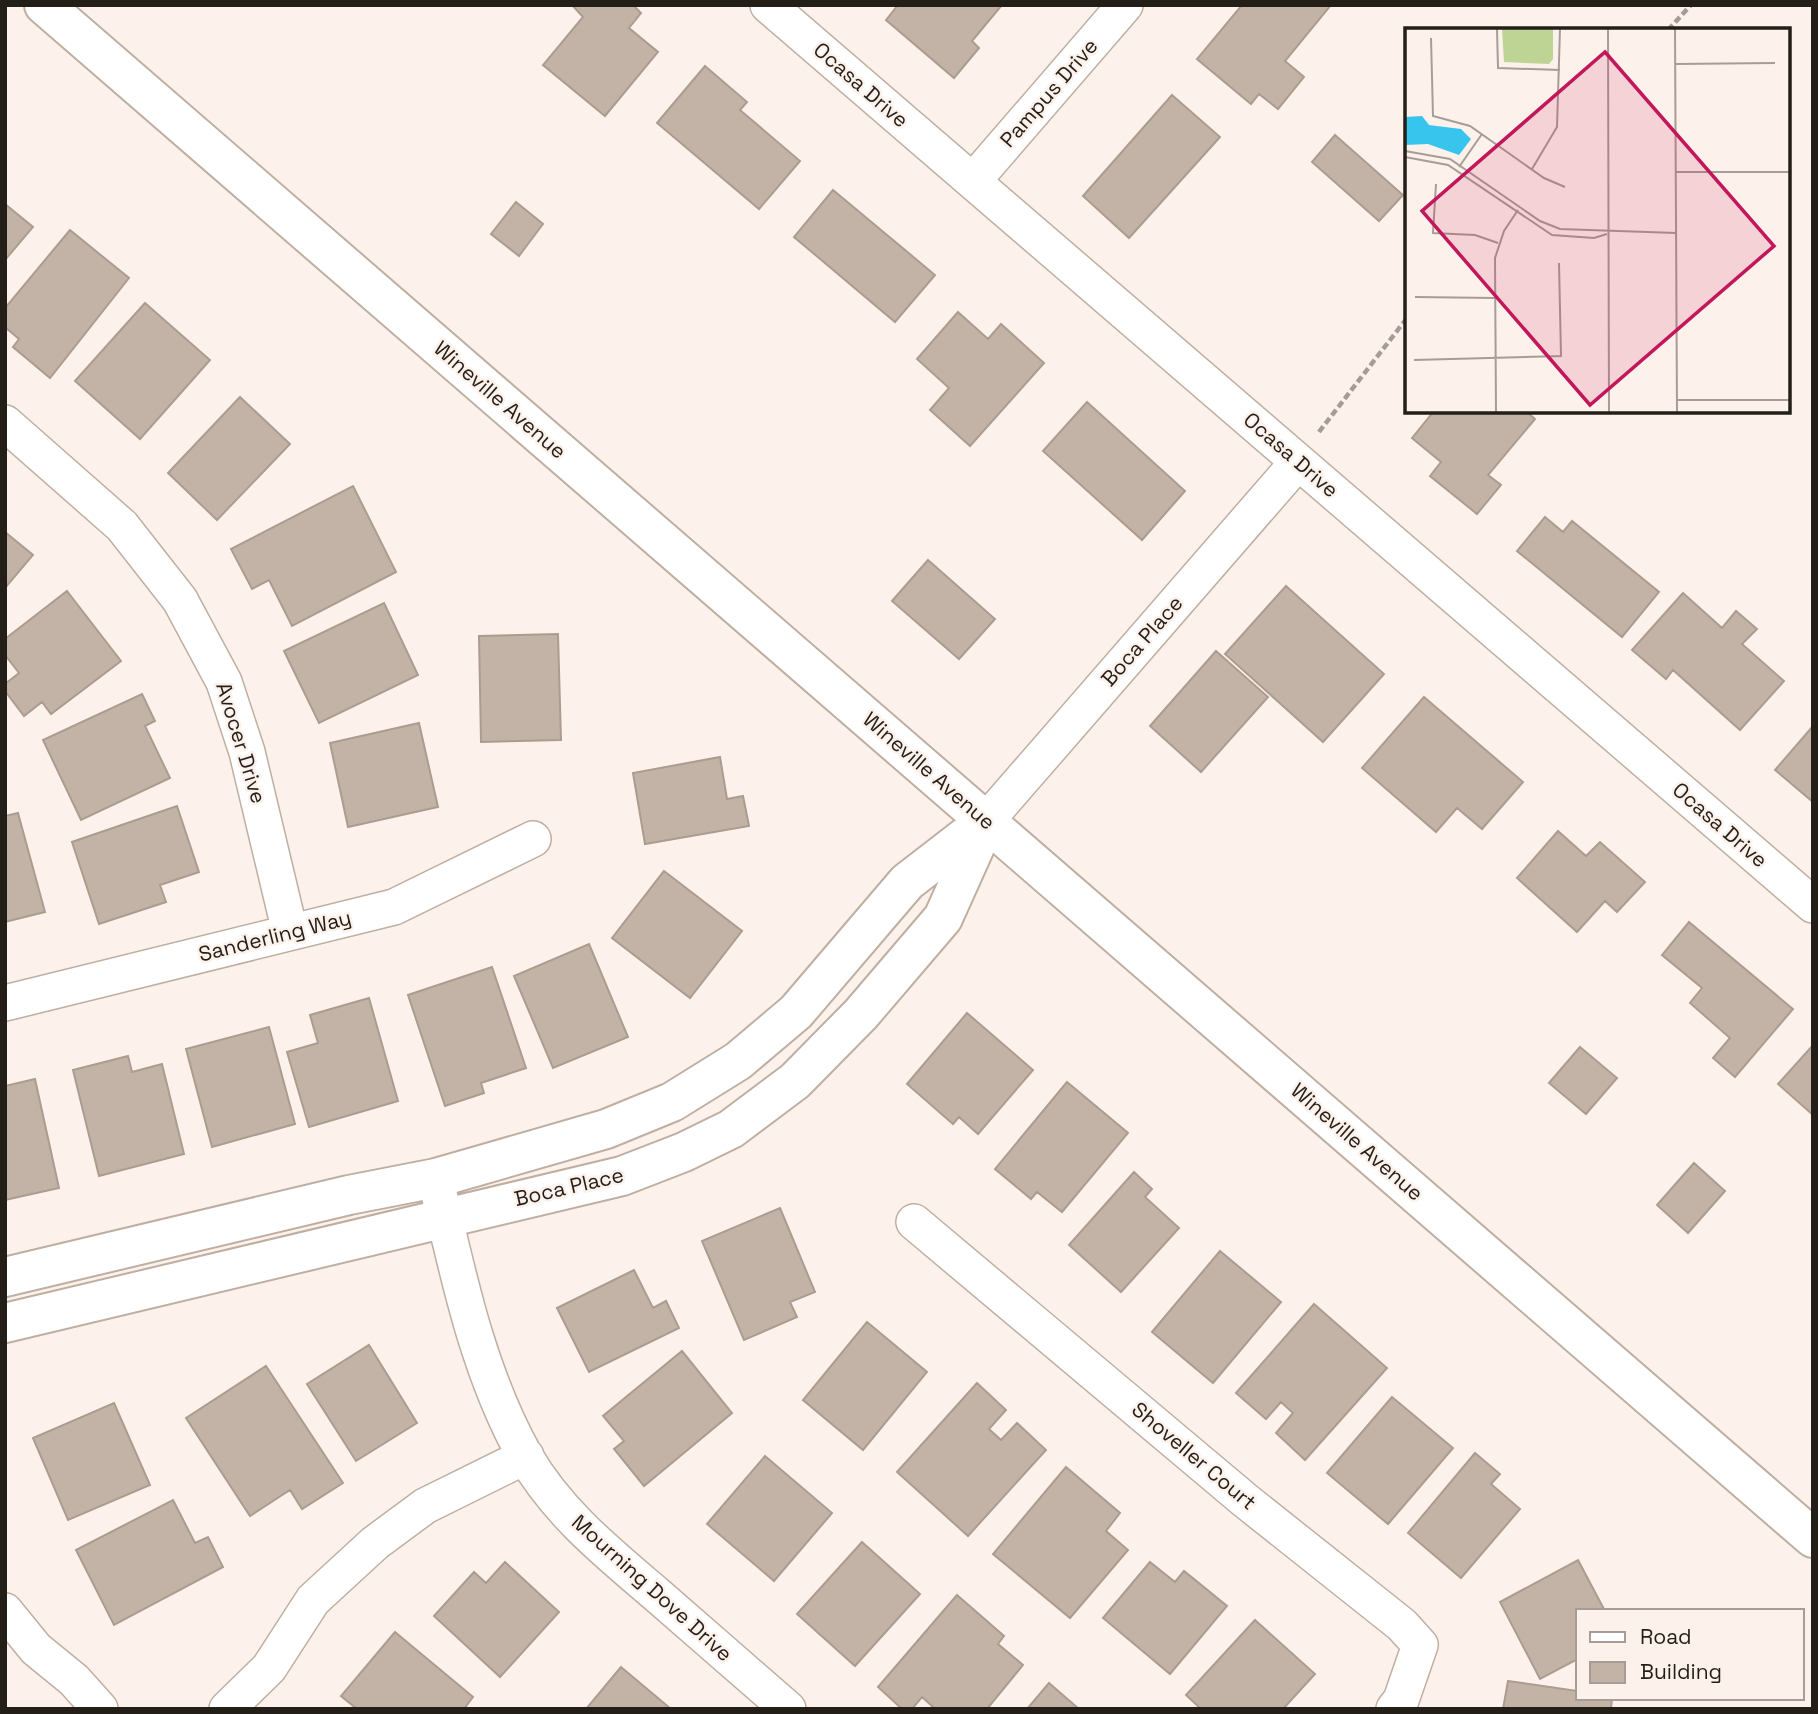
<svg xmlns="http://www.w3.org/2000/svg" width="1818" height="1714" viewBox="0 0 1818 1714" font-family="'Space Grotesk',sans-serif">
  <rect width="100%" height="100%" fill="#fdf2eb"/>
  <!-- building -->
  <path fill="#c3b3a7" stroke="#ac9c90" stroke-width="2" d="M 572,5 L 633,5 L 641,13 L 629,28 L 658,52 L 605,116 L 543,65 L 583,17 Z
    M 898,5 L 1002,5 L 972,41 L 979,48 L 954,78 L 886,20 Z
    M 1242,5 L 1331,5 L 1285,61 L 1304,77 L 1278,109 L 1259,94 L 1251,104 L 1197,59 Z
    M 705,66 L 747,102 L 740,110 L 800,161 L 759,209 L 657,123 Z
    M 1172,95 L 1220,137 L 1129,238 L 1083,196 Z
    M 1335,135 L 1403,195 L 1379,221 L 1312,162 Z
    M 833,190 L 935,275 L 895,322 L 794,237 Z
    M 516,202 L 543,224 L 519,256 L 491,234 Z
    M 5,204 L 33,227 L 5,260 Z
    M 70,230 L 129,278 L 50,378 L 13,347 L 19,339 L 5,327 L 5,308 Z
    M 145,303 L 210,360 L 140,439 L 75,381 Z
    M 958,312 L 988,339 L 1001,324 L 1044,363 L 970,446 L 930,410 L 949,388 L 917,359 Z
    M 240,397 L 290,444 L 217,520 L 168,473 Z
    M 1087,402 L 1185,491 L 1142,540 L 1043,451 Z
    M 1434,411 L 1526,411 L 1535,419 L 1488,475 L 1501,485 L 1477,514 L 1430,476 L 1441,462 L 1412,438 Z
    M 353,486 L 396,572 L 292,626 L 269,580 L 252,589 L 231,549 Z
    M 1545,517 L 1563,532 L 1572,521 L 1659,592 L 1622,637 L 1517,551 Z
    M 5,532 L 33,555 L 5,588 Z
    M 928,560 L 995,619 L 959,659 L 892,601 Z
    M 1286,586 L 1384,674 L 1323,742 L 1225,654 Z
    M 67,591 L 121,661 L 51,714 L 42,702 L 24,716 L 5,691 L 5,684 L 19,673 L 5,655 L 5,639 Z
    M 1683,593 L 1722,628 L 1736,611 L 1757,629 L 1742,644 L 1784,681 L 1740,730 L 1673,670 L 1666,679 L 1632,650 Z
    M 384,603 L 418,675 L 319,723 L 284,651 Z
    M 558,634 L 561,740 L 481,742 L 479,636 Z
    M 1216,651 L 1268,697 L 1201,772 L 1150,726 Z
    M 142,694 L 155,721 L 145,726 L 170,778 L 81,820 L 43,740 Z
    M 1424,697 L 1523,782 L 1482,829 L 1457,808 L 1436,832 L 1362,768 Z
    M 419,723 L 438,807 L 348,827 L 330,743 Z
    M 1813,726 L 1813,802 L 1775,770 Z
    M 720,757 L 727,799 L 743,796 L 749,826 L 645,844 L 633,773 Z
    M 177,806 L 199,872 L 160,885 L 166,902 L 99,924 L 72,842 Z
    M 18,813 L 45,912 L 5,922 L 5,816 Z
    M 1558,831 L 1586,856 L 1600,842 L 1645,882 L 1617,912 L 1605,901 L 1577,932 L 1517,878 Z
    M 664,871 L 742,931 L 690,998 L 612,938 Z
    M 1689,922 L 1793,1009 L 1735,1077 L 1713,1058 L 1730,1038 L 1690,1003 L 1702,988 L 1662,955 Z
    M 589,944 L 628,1037 L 553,1068 L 514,976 Z
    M 492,967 L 526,1068 L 481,1083 L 484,1093 L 445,1106 L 408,995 Z
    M 369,998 L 398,1101 L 309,1127 L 287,1052 L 318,1043 L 310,1015 Z
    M 967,1013 L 1033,1070 L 978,1134 L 959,1117 L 953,1124 L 907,1084 Z
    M 269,1027 L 295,1124 L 212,1147 L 186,1049 Z
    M 1813,1045 L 1813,1115 L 1778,1084 Z
    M 1580,1047 L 1617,1078 L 1586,1114 L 1549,1083 Z
    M 128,1056 L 132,1072 L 162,1064 L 184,1154 L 99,1176 L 73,1070 Z
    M 35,1079 L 59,1188 L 5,1200 L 5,1086 Z
    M 1067,1082 L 1128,1133 L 1062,1212 L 1037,1192 L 1031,1199 L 995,1169 Z
    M 1694,1163 L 1725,1191 L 1688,1233 L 1657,1205 Z
    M 1134,1172 L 1152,1189 L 1145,1197 L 1179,1228 L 1121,1292 L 1069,1245 Z
    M 780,1208 L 815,1292 L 790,1302 L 797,1317 L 744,1340 L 702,1241 Z
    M 1220,1251 L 1281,1302 L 1213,1383 L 1152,1332 Z
    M 634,1270 L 653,1308 L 666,1301 L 679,1328 L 589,1372 L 557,1308 Z
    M 1314,1304 L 1387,1368 L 1305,1460 L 1276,1433 L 1293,1413 L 1281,1402 L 1266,1419 L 1236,1393 Z
    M 867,1322 L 927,1372 L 863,1450 L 803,1400 Z
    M 369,1345 L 417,1423 L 356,1461 L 307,1384 Z
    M 682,1351 L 732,1413 L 644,1486 L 614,1449 L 624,1441 L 603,1416 Z
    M 266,1366 L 343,1483 L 302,1509 L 290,1490 L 250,1516 L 186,1418 Z
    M 977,1383 L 1006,1410 L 989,1429 L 1001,1440 L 1017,1423 L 1046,1450 L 968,1536 L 897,1472 Z
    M 1392,1397 L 1453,1448 L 1388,1524 L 1327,1473 Z
    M 114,1403 L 150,1485 L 68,1520 L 33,1438 Z
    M 1475,1453 L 1500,1474 L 1491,1484 L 1520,1509 L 1461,1578 L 1408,1533 Z
    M 765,1456 L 832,1513 L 774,1581 L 707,1524 Z
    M 1066,1467 L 1120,1513 L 1106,1531 L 1128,1550 L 1070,1618 L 993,1554 Z
    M 173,1500 L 195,1543 L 208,1537 L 223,1567 L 114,1625 L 76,1550 Z
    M 862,1542 L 920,1594 L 855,1666 L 797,1614 Z
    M 1578,1560 L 1605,1611 L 1578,1611 L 1578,1659 L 1540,1679 L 1500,1602 Z
    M 505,1562 L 559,1612 L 500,1677 L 434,1616 L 474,1572 L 486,1583 Z
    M 1150,1562 L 1175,1582 L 1184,1571 L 1227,1606 L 1170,1674 L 1103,1618 Z
    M 957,1595 L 1004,1636 L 998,1644 L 1023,1665 L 987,1709 L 931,1709 L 933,1707 L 922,1697 L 912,1709 L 902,1709 L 878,1687 Z
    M 1255,1620 L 1315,1674 L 1283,1709 L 1201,1709 L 1186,1695 Z
    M 395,1632 L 473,1697 L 464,1709 L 357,1709 L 341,1696 Z
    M 621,1667 L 671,1709 L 586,1709 Z
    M 1508,1681 L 1578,1691 L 1578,1698 L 1612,1698 L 1611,1709 L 1503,1709 Z
    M 1049,1683 L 1079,1709 L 1027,1709 Z"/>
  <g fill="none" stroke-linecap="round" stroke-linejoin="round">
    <!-- street casing -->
    <g stroke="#bfafa2" stroke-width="38">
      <path id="street" d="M 768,5 L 1813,905
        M 973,181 L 1125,5
        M 5,423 L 122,526 L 180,600 L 224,682 L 247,752 L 290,932
        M 987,820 L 1298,462
        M 5,1003 L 394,907 L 533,839
        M 438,1189 C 459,1280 479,1374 525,1456 C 557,1512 608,1553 656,1594 C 700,1632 744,1671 788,1709
        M 914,1222 L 1246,1501 L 1402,1625 L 1420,1645 L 1401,1700 L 1394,1709
        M 5,1611 L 36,1649 L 74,1680 L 100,1709
        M 227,1709 L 269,1668 L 313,1600 L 375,1543 L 425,1506 L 526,1456"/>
    </g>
    <!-- secondary casing -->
    <g stroke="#bfafa2" stroke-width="42">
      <path id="secondary" d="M 44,5 L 1813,1538
        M 5,1277 L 349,1195 L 436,1178 L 606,1129 L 672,1102 L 738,1061 L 796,1012 L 907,882 L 982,824
        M 5,1323 L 622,1176 L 684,1152 L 731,1129 L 795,1081 L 861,1014 L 943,918 L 987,820"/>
    </g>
    <!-- path -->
    <path stroke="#a59c96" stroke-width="4.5" stroke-dasharray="7 3.5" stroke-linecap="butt" d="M 1668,30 L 1691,5
      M 1319,432 L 1407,318"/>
    <!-- street -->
    <use href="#street" stroke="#fff" stroke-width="35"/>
    <!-- secondary -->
    <use href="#secondary" stroke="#fff" stroke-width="38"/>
  </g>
  <g text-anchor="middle" stroke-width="5" stroke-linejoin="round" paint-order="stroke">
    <!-- street labels -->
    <g font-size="21" fill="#241e19" stroke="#fdf2eb">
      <text transform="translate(861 85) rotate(41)" y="7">Ocasa Drive</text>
      <text transform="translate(1049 93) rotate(-49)" y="7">Pampus Drive</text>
      <text transform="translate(500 400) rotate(41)" y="7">Wineville Avenue</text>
      <text transform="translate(1291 455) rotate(41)" y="7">Ocasa Drive</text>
      <text transform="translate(1142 641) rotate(-49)" y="7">Boca Place</text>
      <text transform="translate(241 743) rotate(73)" y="7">Avocer Drive</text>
      <text transform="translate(929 771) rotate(41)" y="7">Wineville Avenue</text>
      <text transform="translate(1720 825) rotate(41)" y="7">Ocasa Drive</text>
      <text transform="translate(275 936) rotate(-14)" y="7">Sanderling Way</text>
      <text transform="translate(1357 1142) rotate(41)" y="7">Wineville Avenue</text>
      <text transform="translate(569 1187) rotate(-13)" y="7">Boca Place</text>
      <text transform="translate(1194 1456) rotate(40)" y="7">Shoveller Court</text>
      <text transform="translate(652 1588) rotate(42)" y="7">Mourning Dove Drive</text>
    </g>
  </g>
  <!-- overview -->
  <g transform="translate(1405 28)">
    <rect width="385" height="385" fill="#fdf2eb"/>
    <path d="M 97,1 L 148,1 L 148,31 L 144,36 L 99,34 Z" fill="#bed495"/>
    <path d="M 17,88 L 24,97 L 56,101 L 66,111 L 54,127 L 23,116 L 0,117 L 0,89 Z" fill="#37c4ed"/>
    <path fill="none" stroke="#a69d97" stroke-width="2" d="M 92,1 L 93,40 L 155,42M 203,1 L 204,384M 270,1 L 272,384M 26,10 L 28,88 L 65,98 L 139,150 L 160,159M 270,36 L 370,35M 0,123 L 45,131 L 135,193 L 155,201 L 271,205M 0,129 L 43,137 L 147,207 L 189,210 L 202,206M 54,139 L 77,106M 127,141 L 152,99 L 155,1M 271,144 L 385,144M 31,156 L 28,205 L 70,207 L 93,215M 10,269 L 90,270M 9,332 L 156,328 L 154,235M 272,372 L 385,372M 91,384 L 90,230 L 99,203 L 113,182"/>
    <path fill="#c2185b" fill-opacity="0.15" stroke="#c2185b" stroke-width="3.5" d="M 200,24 L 369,218 L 185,377 L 17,183 Z"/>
    <rect width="385" height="385" fill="none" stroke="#241e19" stroke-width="3.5"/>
  </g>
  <!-- border -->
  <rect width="1818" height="1714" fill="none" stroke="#241e19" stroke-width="14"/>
  <!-- legend -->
  <rect x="1576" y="1609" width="228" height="91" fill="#fdf2eb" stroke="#a69d97" stroke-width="2"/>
  <rect x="1590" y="1632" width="35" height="10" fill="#ffffff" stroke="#a69d97" stroke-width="2"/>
  <text x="1640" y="1644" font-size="21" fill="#241e19">Road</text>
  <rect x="1590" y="1662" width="35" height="21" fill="#c3b3a7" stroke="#a69d97" stroke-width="2"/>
  <text x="1640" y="1679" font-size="21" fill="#241e19">Building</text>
</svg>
